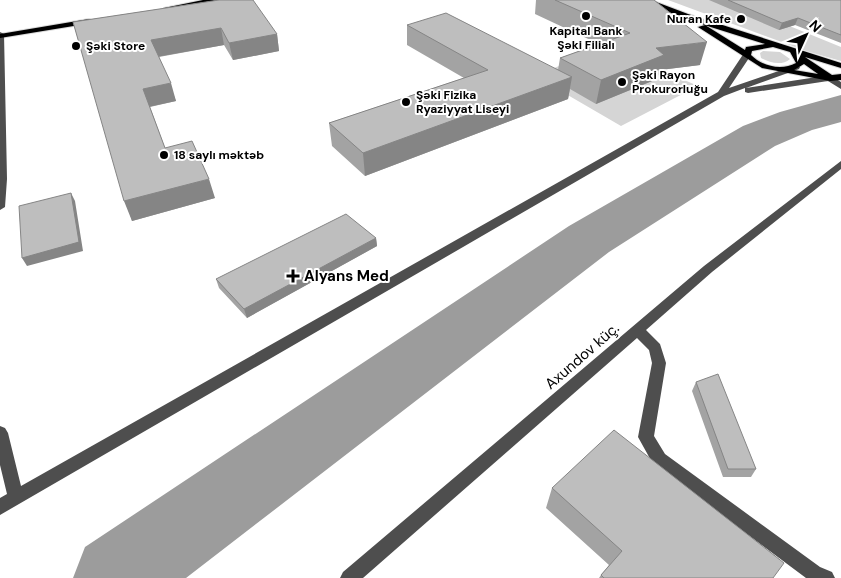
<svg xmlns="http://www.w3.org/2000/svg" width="841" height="578" viewBox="0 0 841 578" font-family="'DM Sans',sans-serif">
  <rect width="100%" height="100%" fill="#fff"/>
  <!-- green -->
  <path fill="#d5d5d5" d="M 668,0 L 726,0 L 841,47 L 841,61 L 806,51 Z
    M 619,41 L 657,68 L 698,86 L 621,126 L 535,76 Z
    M 763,51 L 780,52 L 790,59 C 782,66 770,63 761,58 L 760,53 Z"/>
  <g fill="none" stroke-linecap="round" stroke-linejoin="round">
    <!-- river -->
    <path fill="#9c9c9c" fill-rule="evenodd" d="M 841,95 L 841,122 L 812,130 L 775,146 L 609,252 L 186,578 L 73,578 L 85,547 L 569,226 L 743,126 L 780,112 Z"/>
    <!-- major casing -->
    <g stroke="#dbdbdb" stroke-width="2">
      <path id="major" d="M 203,0 L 219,0 L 168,10 L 164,8 Z
        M 642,0 L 651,0 L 688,14 L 841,63 L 841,68 L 805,57 L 832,75 L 841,74 L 841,80 L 830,81 L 762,68 L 698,27 L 705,25 L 745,50 L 746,47 L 765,44 L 682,18 ZM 773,47 L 790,52 L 796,63 C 781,71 762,66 751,55 L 752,51 ZM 804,64 L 818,74 L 794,70 Z
        M 89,19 L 93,21 L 92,23 L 0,38 L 0,34 Z"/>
    </g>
    <!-- minor -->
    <path fill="#4e4e4e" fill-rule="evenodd" d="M 0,32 L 4,34 L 7,179 L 5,207 L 0,210 Z
      M 744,53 L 751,55 L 729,88 L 796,65 L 800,67 L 799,69 L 746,88 L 830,75 L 841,82 L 841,89 L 828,81 L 748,93 L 745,92 L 745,88 L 724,96 L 0,515 L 0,498 L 7,494 L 0,465 L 0,426 L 5,428 L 8,433 L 21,486 L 718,92 Z
      M 841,161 L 841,169 L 712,272 L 646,330 L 660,344 L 666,363 L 654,436 L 665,454 L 820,567 L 832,572 L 835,578 L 806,578 L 653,464 L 638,437 L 652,363 L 649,350 L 637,338 L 363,578 L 340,578 L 343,572 L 704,266 Z"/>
    <!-- major -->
    <use href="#major" fill="#000" fill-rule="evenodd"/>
  </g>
  <!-- wall -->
  <path fill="#a3a3a3" d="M 219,0 L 277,34 L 279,51 L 233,60 L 224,45 L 159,57 L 176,101 L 150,107 L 165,148 L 215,198 L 132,221 L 73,22 Z
    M 536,0 L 654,0 L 700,65 L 660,70 L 657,79 L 596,104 L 570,89 L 568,99 L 365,176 L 332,146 L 329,123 L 464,78 L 407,45 L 407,25 L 558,70 L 560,58 L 599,44 L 535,14 Z
    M 709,0 L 841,0 L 841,43 L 795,25 L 779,30 Z
    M 376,238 L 377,246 L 247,318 L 219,288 L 216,279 Z
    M 696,382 L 756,469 L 751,477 L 723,477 L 692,391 Z
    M 552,488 L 773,578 L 599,578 L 601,575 L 609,565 L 546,508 Z"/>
  <!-- shaded-wall -->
  <path fill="#858585" d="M 798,18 L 795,25 L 779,30 L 782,23 Z
    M 221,28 L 224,45 L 156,57 L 151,40 Z
    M 277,34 L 279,51 L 233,60 L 229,43 Z
    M 707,42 L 700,65 L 660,70 L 657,79 L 596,104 L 601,80 L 656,48 Z
    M 572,77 L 568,99 L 365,176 L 363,153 Z
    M 171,83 L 176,101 L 148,107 L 143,89 Z
    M 209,179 L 215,198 L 132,221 L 124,201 Z
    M 71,193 L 75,201 L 83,251 L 27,266 L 22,258 Z
    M 376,238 L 377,246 L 247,318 L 244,309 Z"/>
  <!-- building -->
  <path fill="#bebebe" stroke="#858585" d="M 219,0 L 253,0 L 277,34 L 229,43 L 221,28 L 151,40 L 171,83 L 143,89 L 165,148 L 192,141 L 209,179 L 124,201 L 73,22 Z
    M 555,0 L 654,0 L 707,42 L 656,48 L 664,55 L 601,80 L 560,58 L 630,33 Z
    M 728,0 L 841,0 L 841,35 L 798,18 L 782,23 Z
    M 446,13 L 572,77 L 363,153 L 329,123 L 488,70 L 407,25 Z
    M 71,193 L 79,242 L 22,258 L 19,206 Z
    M 346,214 L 376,238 L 244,309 L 216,279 Z
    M 718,374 L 756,469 L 728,469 L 696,382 Z
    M 614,430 L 784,563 L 773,578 L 604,578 L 601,575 L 622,551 L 552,488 Z"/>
  <!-- markers -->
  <g fill="#000" stroke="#fff" stroke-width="2">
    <circle cx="586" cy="16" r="5"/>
    <circle cx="741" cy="19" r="5"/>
    <circle cx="76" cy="46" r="5"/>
    <circle cx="622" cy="82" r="5"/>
    <circle cx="406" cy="102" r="5"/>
    <circle cx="164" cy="155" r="5"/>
    <path d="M290.5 268.5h5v5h5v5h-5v5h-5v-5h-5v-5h5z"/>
  </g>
  <g text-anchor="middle" stroke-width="4" stroke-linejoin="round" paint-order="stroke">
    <!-- far-poi labels -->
    <g font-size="12" font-weight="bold" fill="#000" stroke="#fff" text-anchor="start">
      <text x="731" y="23" text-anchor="end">Nuran Kafe</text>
      <text x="586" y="35" text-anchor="middle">Kapital Bank<tspan x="586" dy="14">Şəki Filialı</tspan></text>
      <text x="86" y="50">Şəki Store</text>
      <text x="632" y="79">Şəki Rayon<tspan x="632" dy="14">Prokurorluğu</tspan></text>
      <text x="416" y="99">Şəki Fizika<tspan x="416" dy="14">Ryaziyyat Liseyi</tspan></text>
      <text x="174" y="159">18 saylı məktəb</text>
    </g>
    <!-- poi labels -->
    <g font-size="15" font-weight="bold" fill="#000" stroke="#fff" text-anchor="start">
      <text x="304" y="281">Alyans Med</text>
    </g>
    <!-- street labels -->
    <g font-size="15" fill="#000" stroke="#fff">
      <text transform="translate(582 356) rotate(-41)" y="5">Axundov küç.</text>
    </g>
  </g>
  <!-- north arrow -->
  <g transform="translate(806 35) rotate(46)" stroke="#ffffff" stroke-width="4" paint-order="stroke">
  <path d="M0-4L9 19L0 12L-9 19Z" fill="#000000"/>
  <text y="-8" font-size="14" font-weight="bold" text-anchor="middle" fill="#000000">N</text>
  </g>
</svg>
